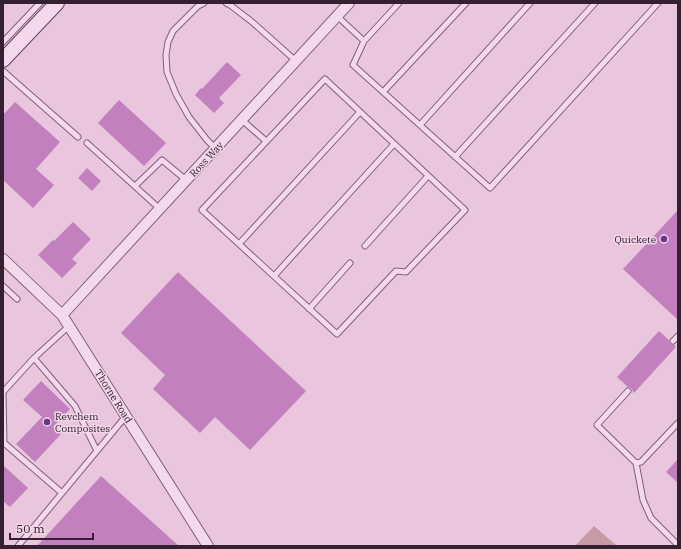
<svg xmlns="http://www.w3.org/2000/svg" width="681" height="549" viewBox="0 0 681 549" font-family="'IBM Plex Serif',serif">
  <rect width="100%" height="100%" fill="#e9c6dd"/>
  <!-- green -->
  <path fill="#c69ba5" d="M 594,526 L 617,546 L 575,546 Z"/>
  <!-- building -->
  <path fill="#c281be" d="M 227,62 L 241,75 L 219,98 L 224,103 L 214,113 L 195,95 L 201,88 L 202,89 Z
    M 119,100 L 166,143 L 144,166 L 98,123 Z
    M 15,102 L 60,142 L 36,169 L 54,185 L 33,208 L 3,180 L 3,115 Z
    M 87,168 L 101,181 L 92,191 L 78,178 Z
    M 678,210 L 678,320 L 623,269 Z
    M 73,222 L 91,239 L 72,259 L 77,263 L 62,278 L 38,255 L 53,240 L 54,241 Z
    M 178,272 L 306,391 L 250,450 L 215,417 L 200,433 L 153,389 L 165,375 L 121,333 Z
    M 659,331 L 669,340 L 670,344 L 674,345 L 676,347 L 634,393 L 631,388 L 628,387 L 617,377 Z
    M 41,381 L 70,409 L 53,427 L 61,434 L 35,462 L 16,444 L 42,417 L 23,400 Z
    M 678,459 L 678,483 L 666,472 Z
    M 3,465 L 28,488 L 10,507 L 3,501 Z
    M 101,476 L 179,546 L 37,546 Z"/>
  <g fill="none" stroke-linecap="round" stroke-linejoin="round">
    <!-- lane casing -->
    <g stroke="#825e7b" stroke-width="7">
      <path id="lane" d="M 204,3 L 198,6 L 173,31 L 168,42 L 166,55 L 167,72 L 176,94 L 189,117 L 207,140 L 215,148
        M 226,3 L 230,5 L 251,21 L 296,61
        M 399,3 L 364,41 L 353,65 L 490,188 L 658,3
        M 337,16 L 364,41
        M 3,42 L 40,3
        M 3,71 L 78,137
        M 325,79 L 465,210 L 406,272 L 396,271 L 337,334 L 202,210 Z
        M 383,92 L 466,3
        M 242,120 L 266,141
        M 420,125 L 530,3
        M 87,143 L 160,209
        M 455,157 L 595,3
        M 135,186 L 162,160 L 186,180
        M 239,244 L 360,112
        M 365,246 L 428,176
        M 274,276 L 394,144
        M 3,286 L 17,299
        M 309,309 L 350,263
        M 673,341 L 678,336
        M 34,358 L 69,326
        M 628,391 L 597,425 L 636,463 L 643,500 L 651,518 L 678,545
        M 3,392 L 34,358 L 75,406 L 97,451
        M 3,393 L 4,443 L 62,493
        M 636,463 L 641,462 L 678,423
        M 18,546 L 126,416"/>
    </g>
    <!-- street casing -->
    <g stroke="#825e7b" stroke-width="12">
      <path id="street" d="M 3,259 L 62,315 L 208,546
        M 62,315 L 349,3"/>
    </g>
    <!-- secondary casing -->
    <g stroke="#64415f" stroke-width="16">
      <path id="secondary" d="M 3,60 L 57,3"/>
    </g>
    <!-- lane -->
    <use href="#lane" stroke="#f4d8eb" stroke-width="5"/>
    <!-- street -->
    <use href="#street" stroke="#f4d8eb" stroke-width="10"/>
    <!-- secondary -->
    <use href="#secondary" stroke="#f4d8eb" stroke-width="14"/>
  </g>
  <!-- markers -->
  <g fill="#6b358a" stroke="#f1d5e7" stroke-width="1.5">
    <circle cx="664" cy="239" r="4"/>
    <circle cx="47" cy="422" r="4"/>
  </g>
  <g text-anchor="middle" stroke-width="3" stroke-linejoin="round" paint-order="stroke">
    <!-- street labels -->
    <g font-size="10" fill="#342031" stroke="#f1d5e7">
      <text transform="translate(206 159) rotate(-47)" y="4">Ross Way</text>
      <text transform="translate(114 396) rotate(58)" y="4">Thorne Road</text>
    </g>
    <!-- poi labels -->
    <g font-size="10" fill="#342031" stroke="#f1d5e7" text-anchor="end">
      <text x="656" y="243">Quickete</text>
      <text x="55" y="420" text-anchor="start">Revchem<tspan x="55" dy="12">Composites</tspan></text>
    </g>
  </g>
  <!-- border -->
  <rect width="681" height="549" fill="none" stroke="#342031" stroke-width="8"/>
  <!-- scale -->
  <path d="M10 533v6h83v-6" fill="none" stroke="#342031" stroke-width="2"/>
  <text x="16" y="533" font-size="12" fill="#342031" stroke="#f1d5e7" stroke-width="3" paint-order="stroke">50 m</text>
</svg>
